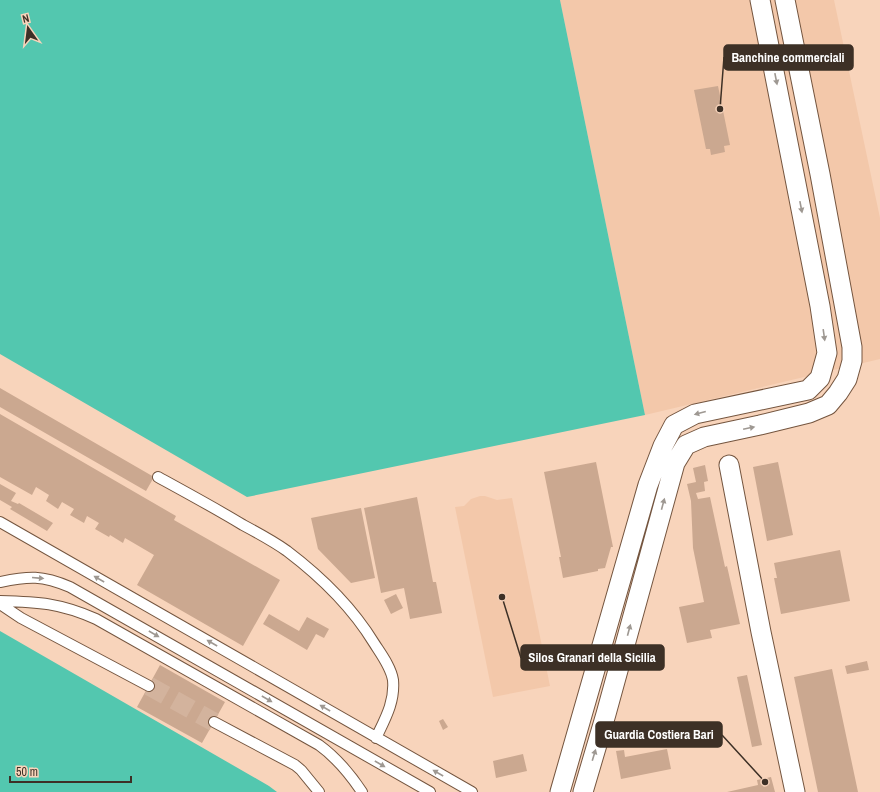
<svg xmlns="http://www.w3.org/2000/svg" width="880" height="792" viewBox="0 0 880 792" font-family="'Archivo Narrow',sans-serif">
  <rect width="100%" height="100%" fill="#f8d4bb"/>
  <!-- built -->
  <path fill="#f3c8aa" d="M 560,0 L 834,0 L 880,218 L 880,359 L 645,415 Z
    M 480,496 L 485,496 L 497,500 L 512,498 L 550,686 L 493,697 L 455,507 L 464,506 L 471,499 Z"/>
  <!-- water -->
  <path fill="#53c7af" d="M 0,0 L 560,0 L 645,415 L 247,497 L 0,354 Z
    M 0,631 L 269,786 L 277,792 L 0,792 Z"/>
  <!-- building -->
  <path fill="#cba890" d="M 718,86 L 730,145 L 724,146 L 725,152 L 711,155 L 710,149 L 706,149 L 694,90 Z
    M 0,388 L 154,477 L 146,491 L 0,407 Z
    M 0,414 L 176,516 L 174,520 L 280,580 L 243,646 L 137,585 L 154,555 L 125,538 L 123,543 L 110,535 L 109,537 L 95,529 L 99,523 L 87,516 L 84,523 L 70,515 L 74,509 L 62,502 L 58,509 L 46,501 L 49,495 L 36,487 L 32,495 L 0,477 Z
    M 596,462 L 613,547 L 611,547 L 605,568 L 598,569 L 598,571 L 563,578 L 559,557 L 561,557 L 544,472 Z
    M 778,462 L 793,535 L 767,541 L 753,467 Z
    M 705,465 L 708,481 L 704,482 L 705,491 L 696,493 L 698,499 L 710,497 L 725,567 L 727,566 L 740,624 L 710,630 L 712,638 L 687,643 L 679,607 L 704,602 L 693,548 L 691,501 L 687,484 L 696,482 L 693,468 Z
    M 0,484 L 16,493 L 11,501 L 18,504 L 19,503 L 53,523 L 47,531 L 10,509 L 12,507 L 0,500 Z
    M 417,497 L 433,582 L 436,582 L 442,613 L 410,619 L 404,588 L 381,593 L 364,508 Z
    M 361,508 L 375,578 L 351,583 L 318,549 L 311,518 Z
    M 840,550 L 850,601 L 781,614 L 774,578 L 777,578 L 774,563 Z
    M 396,594 L 403,608 L 391,614 L 384,600 Z
    M 269,614 L 299,631 L 307,617 L 329,629 L 324,638 L 316,634 L 307,650 L 263,624 Z
    M 867,661 L 869,670 L 847,674 L 845,666 Z
    M 160,665 L 225,702 L 202,743 L 137,707 Z
    M 832,669 L 858,792 L 818,792 L 794,677 Z
    M 747,675 L 762,745 L 752,747 L 737,677 Z
    M 443,719 L 448,727 L 443,730 L 439,721 Z
    M 667,749 L 671,769 L 621,779 L 616,751 L 624,750 L 625,757 Z
    M 523,754 L 527,771 L 496,778 L 493,761 Z
    M 771,777 L 775,792 L 727,792 L 758,785 L 757,780 Z"/>
  <g fill="none" stroke-linecap="round" stroke-linejoin="round">
    <!-- minor-tunnel -->
    <path stroke="#d3b39d" stroke-width="19" stroke-dasharray="19 10" stroke-linecap="butt" d="M 149,686 L 214,722"/>
    <!-- service casing -->
    <g stroke="#74553f" stroke-width="12">
      <path id="service" d="M 158,477 C 187,493 215,508 243,525 C 258,533 273,541 287,551 C 320,576 352,607 374,643 C 381,654 391,667 393,680 C 395,702 385,719 376,738
        M 0,522 L 472,792
        M 0,582 C 29,576 42,575 70,587 L 430,792
        M 0,601 C 39,602 60,603 96,619 L 319,745 C 337,758 350,774 362,792
        M 0,604 L 21,618 L 149,686
        M 214,722 L 295,765 L 301,770 L 319,792"/>
    </g>
    <!-- minor casing -->
    <g stroke="#74553f" stroke-width="21">
      <path id="minor" d="M 729,465 L 761,632 L 795,792
        M 560,792 L 648,485 L 663,446 L 674,425 L 695,414 L 808,390 L 820,378 L 827,353 L 820,306 L 760,0
        M 583,792 L 606,714 L 675,463 L 686,445 L 704,437 L 760,425 L 809,413 L 828,405 L 838,393 L 847,379 L 852,361 L 852,347 L 820,174 L 785,0"/>
    </g>
    <!-- service -->
    <use href="#service" stroke="#fff" stroke-width="10"/>
    <!-- minor -->
    <use href="#minor" stroke="#fff" stroke-width="19"/>
  </g>
  <!-- one-way arrows -->
  <defs><path id="oneway-solid" d="M-6-.8H1V-3.2L6.5 0L1 3.2V.8H-6Z"/></defs>
  <g fill="#9e9892">
    <use href="#oneway-solid" transform="translate(776 79) rotate(79)"/>
    <use href="#oneway-solid" transform="translate(801 207) rotate(79)"/>
    <use href="#oneway-solid" transform="translate(824 335) rotate(82)"/>
    <use href="#oneway-solid" transform="translate(700 413) rotate(165)"/>
    <use href="#oneway-solid" transform="translate(749 428) rotate(-12)"/>
    <use href="#oneway-solid" transform="translate(663 504) rotate(-75)"/>
    <use href="#oneway-solid" transform="translate(38 578) rotate(5)"/>
    <use href="#oneway-solid" transform="translate(99 579) rotate(-150)"/>
    <use href="#oneway-solid" transform="translate(629 630) rotate(-75)"/>
    <use href="#oneway-solid" transform="translate(154 634) rotate(30)"/>
    <use href="#oneway-solid" transform="translate(212 643) rotate(-150)"/>
    <use href="#oneway-solid" transform="translate(267 699) rotate(30)"/>
    <use href="#oneway-solid" transform="translate(325 708) rotate(-150)"/>
    <use href="#oneway-solid" transform="translate(594 755) rotate(-73)"/>
    <use href="#oneway-solid" transform="translate(380 764) rotate(30)"/>
    <use href="#oneway-solid" transform="translate(438 773) rotate(-150)"/>
  </g>
  <!-- callouts -->
  <path fill="none" stroke="#3d3026" stroke-width="1.5" d="M720 109L724 57M502 597L521 658M765 782L722 735"/>
  <g fill="#3d3026" stroke="#f8d4bb" stroke-width="1.5">
    <circle cx="720" cy="109" r="4"/>
    <circle cx="502" cy="597" r="4"/>
    <circle cx="765" cy="782" r="4"/>
  </g>
  <g fill="#3d3026" stroke="#3d3026" stroke-width="1.5">
    <rect x="724" y="45" width="129" height="25" rx="4"/>
    <rect x="521" y="645" width="143" height="25" rx="4"/>
    <rect x="596" y="722" width="126" height="25" rx="4"/>
  </g>
  <g font-size="13" text-anchor="middle" font-weight="bold" fill="#fff">
    <text x="788" y="62">Banchine commerciali</text>
    <text x="592" y="662">Silos Granari della Sicilia</text>
    <text x="659" y="739">Guardia Costiera Bari</text>
  </g>
  <!-- north arrow -->
  <g transform="translate(28 28) rotate(346)" stroke="#f8d4bb" stroke-width="3" paint-order="stroke">
  <path d="M0-3L7 15L0 10L-7 15Z" fill="#3d3026"/>
  <text y="-6" font-size="11" font-weight="bold" text-anchor="middle" fill="#3d3026">N</text>
  </g>
  <!-- scale -->
  <path d="M10 776v6h121v-6" fill="none" stroke="#3d3026" stroke-width="2"/>
  <text x="16" y="776" font-size="12" fill="#3d3026" stroke="#f8d4bb" stroke-width="3" paint-order="stroke">50 m</text>
</svg>
